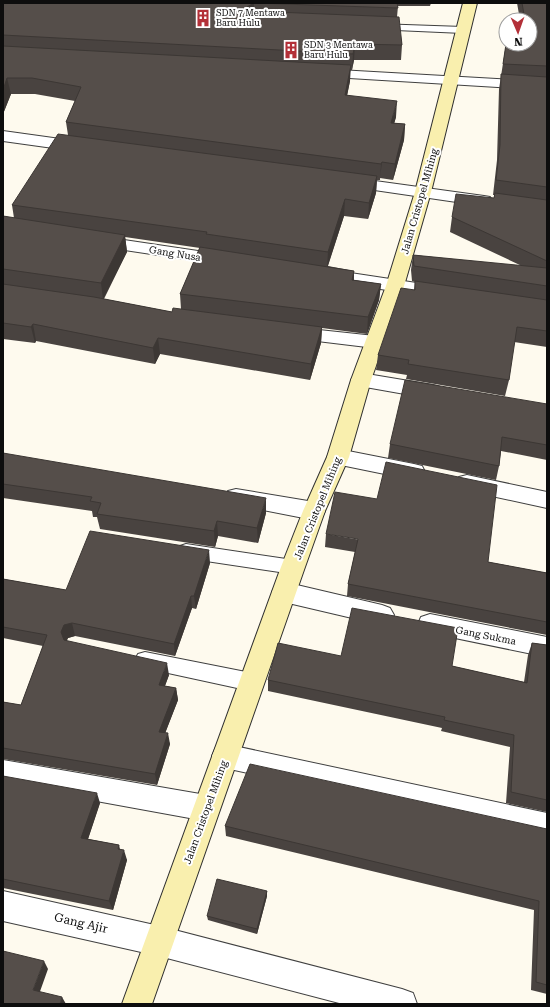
<svg xmlns="http://www.w3.org/2000/svg" width="550" height="1007" viewBox="0 0 550 1007" font-family="'Roboto Serif',serif">
  <rect width="100%" height="100%" fill="#fefaee"/>
  <g fill="none" stroke-linecap="round" stroke-linejoin="round">
    <!-- lane casing -->
    <g stroke="#404040" stroke-width="2">
      <path id="lane" d="M 377,24 L 463,27 L 468,30 L 463,33 L 373,29 L 372,27 L 373,25 Z
        M 186,544 L 293,560 L 299,562 L 302,567 L 299,572 L 293,574 L 186,558 L 180,556 L 177,551 L 180,546 Z
        M 145,652 L 251,673 L 258,676 L 261,682 L 258,688 L 251,691 L 145,668 L 138,666 L 135,660 L 138,654 Z"/>
    </g>
    <!-- street casing -->
    <g stroke="#404040" stroke-width="2">
      <path id="street" d="M 321,69 L 547,82 L 547,90 L 316,76 L 314,73 L 316,70 Z
        M 3,131 L 82,142 L 88,144 L 90,147 L 88,150 L 82,152 L 3,141 Z
        M 346,177 L 484,196 L 490,197 L 492,201 L 490,205 L 484,206 L 340,185 L 338,182 L 340,179 Z
        M 97,236 L 225,255 L 231,256 L 234,260 L 231,264 L 225,265 L 91,245 L 88,241 L 91,237 Z
        M 324,269 L 443,287 L 449,289 L 452,293 L 449,297 L 443,299 L 318,279 L 315,275 L 318,271 Z
        M 291,327 L 375,336 L 382,337 L 385,342 L 382,347 L 375,348 L 284,337 L 282,333 L 284,329 Z
        M 361,373 L 433,385 L 440,387 L 443,392 L 440,397 L 433,399 L 354,385 L 351,380 L 354,375 Z
        M 338,449 L 414,464 L 422,466 L 425,472 L 422,478 L 414,480 L 331,463 L 327,457 L 331,451 Z
        M 467,475 L 547,492 L 547,508 L 459,489 L 456,483 L 459,477 Z
        M 236,489 L 314,502 L 322,505 L 325,511 L 322,517 L 314,520 L 228,503 L 225,497 L 228,491 Z
        M 284,582 L 382,605 L 390,608 L 394,615 L 390,622 L 382,625 L 284,602 L 276,599 L 272,592 L 276,585 Z
        M 430,614 L 547,637 L 547,657 L 421,631 L 418,624 L 421,617 Z
        M 225,744 L 547,813 L 547,839 L 225,768 L 216,765 L 212,756 L 216,747 Z
        M 3,760 L 206,795 L 216,799 L 220,808 L 216,817 L 206,821 L 3,784 Z
        M 3,891 L 159,926 L 402,989 L 413,993 L 417,1004 L 343,1004 L 159,956 L 3,921 Z"/>
    </g>
    <!-- secondary casing -->
    <g stroke="#2f2f2f" stroke-width="2">
      <path id="secondary" d="M 463,3 L 477,3 L 431,192 L 404,286 L 371,380 L 349,457 L 325,511 L 305,567 L 152,1004 L 122,1004 L 281,567 L 303,511 L 327,457 L 351,380 L 386,286 L 415,192 Z"/>
    </g>
    <!-- lane -->
    <use href="#lane" fill="#fff" fill-rule="evenodd"/>
    <!-- street -->
    <use href="#street" fill="#fff" fill-rule="evenodd"/>
    <!-- secondary -->
    <use href="#secondary" fill="#f9efae" fill-rule="evenodd"/>
  </g>
  <!-- wall -->
  <path fill="#494340" fill-rule="evenodd" d="M 3,3 L 431,3 L 430,6 L 398,6 L 397,17 L 402,45 L 401,60 L 354,60 L 352,70 L 350,70 L 350,81 L 347,95 L 396,117 L 394,123 L 405,124 L 404,140 L 393,180 L 380,178 L 380,180 L 377,180 L 376,193 L 368,219 L 344,216 L 328,266 L 354,271 L 354,280 L 381,284 L 379,300 L 367,334 L 322,328 L 321,343 L 310,380 L 160,354 L 155,364 L 36,341 L 35,343 L 3,339 L 3,216 L 14,218 L 12,205 L 68,135 L 66,122 L 75,101 L 35,94 L 11,94 L 3,114 ZM 125,237 L 200,248 L 180,294 L 181,309 L 172,312 L 104,299 L 127,252 Z
    M 517,3 L 547,3 L 547,347 L 514,342 L 509,380 L 505,396 L 406,379 L 407,375 L 376,370 L 378,355 L 414,290 L 415,282 L 412,281 L 411,270 L 413,255 L 522,266 L 450,232 L 452,217 L 494,198 L 494,195 L 493,195 L 497,160 L 499,89 L 506,44 L 530,44 L 530,20 L 520,20 Z
    M 547,404 L 547,460 L 501,451 L 499,466 L 496,480 L 388,458 L 390,444 Z
    M 3,453 L 266,513 L 258,543 L 218,536 L 215,547 L 100,529 L 97,517 L 93,517 L 92,511 L 3,498 Z
    M 326,534 L 488,562 L 547,573 L 547,635 L 347,596 L 348,584 L 355,552 L 325,547 Z
    M 210,563 L 196,609 L 192,608 L 175,656 L 75,636 L 68,638 L 66,641 L 169,675 L 165,686 L 176,688 L 178,700 L 165,733 L 170,744 L 157,785 L 3,759 L 3,702 L 21,705 L 43,646 L 3,638 L 3,579 L 66,590 Z
    M 532,643 L 547,645 L 547,812 L 506,803 L 510,747 L 441,731 L 442,728 L 268,691 L 268,680 L 341,656 L 452,666 L 524,682 L 528,655 Z
    M 3,776 L 100,803 L 88,839 L 119,845 L 120,849 L 127,860 L 113,910 L 3,888 Z
    M 225,826 L 547,829 L 547,994 L 531,990 L 534,910 L 226,836 Z
    M 267,891 L 267,896 L 257,934 L 208,920 L 207,916 Z"/>
  <!-- shaded-wall -->
  <path fill="#3c3734" d="M 254,3 L 254,18 L 247,7 Z
    M 355,44 L 354,60 L 352,70 L 353,54 Z
    M 351,65 L 350,81 L 344,111 L 345,95 Z
    M 7,78 L 11,94 L 3,114 L 3,90 Z
    M 397,101 L 396,117 L 390,139 L 391,123 Z
    M 405,124 L 404,140 L 393,180 L 395,164 Z
    M 382,162 L 380,178 L 380,180 L 381,164 Z
    M 377,176 L 376,193 L 368,219 L 369,203 Z
    M 345,199 L 344,216 L 327,268 L 328,252 Z
    M 125,235 L 127,252 L 103,299 L 101,283 Z
    M 354,271 L 353,287 L 352,280 Z
    M 381,284 L 379,300 L 367,334 L 368,317 Z
    M 33,324 L 36,341 L 35,343 L 31,327 Z
    M 322,327 L 321,343 L 310,380 L 311,364 Z
    M 158,338 L 160,354 L 155,364 L 153,348 Z
    M 266,498 L 266,513 L 258,543 L 257,528 Z
    M 217,521 L 218,536 L 215,547 L 214,531 Z
    M 209,550 L 210,563 L 196,609 L 194,596 Z
    M 191,596 L 192,608 L 175,656 L 174,644 Z
    M 72,623 L 75,636 L 68,638 L 65,645 L 61,632 L 64,625 Z
    M 167,663 L 169,675 L 161,696 L 159,685 Z
    M 176,688 L 178,700 L 161,744 L 159,732 Z
    M 168,733 L 170,744 L 157,785 L 155,774 Z
    M 97,793 L 100,803 L 85,848 L 81,838 Z
    M 124,850 L 127,860 L 113,910 L 109,901 Z
    M 267,891 L 267,896 L 257,934 L 257,929 Z
    M 44,961 L 48,969 L 38,997 L 33,990 Z
    M 62,997 L 66,1004 L 60,1004 Z"/>
  <!-- building -->
  <path fill="#554e4a" stroke="#3c3734" d="M 3,3 L 397,3 L 398,8 L 254,3 L 247,7 L 250,11 L 399,17 L 402,45 L 355,44 L 353,54 L 3,35 Z
    M 522,3 L 547,3 L 547,66 L 503,64 L 506,44 L 530,44 L 530,20 L 525,20 Z
    M 3,46 L 351,65 L 345,95 L 397,101 L 391,123 L 405,124 L 395,164 L 382,162 L 381,164 L 66,122 L 81,87 L 32,78 L 7,78 L 3,90 Z
    M 501,74 L 547,77 L 547,187 L 496,180 L 500,145 Z
    M 58,134 L 377,176 L 369,203 L 345,199 L 328,252 L 206,234 L 207,232 L 12,205 Z
    M 495,193 L 547,200 L 547,261 L 452,217 L 456,194 L 494,198 Z
    M 3,216 L 125,235 L 101,283 L 3,269 Z
    M 200,247 L 354,271 L 352,280 L 381,284 L 368,317 L 180,294 Z
    M 413,255 L 547,268 L 547,286 L 414,266 Z
    M 415,281 L 547,300 L 547,331 L 517,327 L 509,380 L 408,364 L 409,360 L 378,355 L 401,288 L 415,290 Z
    M 3,284 L 94,297 L 172,312 L 173,308 L 322,327 L 311,364 L 158,338 L 153,348 L 33,324 L 31,327 L 3,323 Z
    M 405,380 L 547,404 L 547,445 L 502,437 L 499,466 L 390,444 Z
    M 3,453 L 266,498 L 257,528 L 217,521 L 214,531 L 97,514 L 101,503 L 90,501 L 92,497 L 3,484 Z
    M 386,462 L 497,485 L 488,562 L 547,573 L 547,622 L 348,584 L 358,539 L 326,534 L 335,492 L 377,499 Z
    M 90,531 L 209,550 L 194,596 L 191,596 L 174,644 L 72,623 L 64,625 L 61,632 L 64,640 L 167,663 L 159,685 L 176,688 L 159,732 L 168,733 L 155,774 L 3,748 L 3,702 L 21,705 L 47,635 L 3,627 L 3,579 L 66,590 Z
    M 352,608 L 458,628 L 452,666 L 527,683 L 532,643 L 547,645 L 547,800 L 511,792 L 514,735 L 444,720 L 445,717 L 268,680 L 278,643 L 341,656 Z
    M 250,764 L 547,829 L 547,985 L 536,982 L 539,901 L 225,826 Z
    M 3,776 L 97,793 L 81,838 L 119,845 L 118,849 L 124,850 L 109,901 L 3,879 Z
    M 217,879 L 267,891 L 257,929 L 207,916 Z
    M 3,951 L 44,961 L 33,990 L 62,997 L 60,1004 L 3,1004 Z"/>
  <!-- icons -->
  <defs>
    <g id="building-bare" transform="scale(1.38)"><path d="M-4-6H4V6H1V3H-1V6H-4ZM-2.5-4.3h1.7v1.8h-1.7ZM.8-4.3h1.7v1.8H.8ZM-2.5-1h1.7V.8h-1.7ZM.8-1h1.7V.8H.8Z" fill="#b33038" stroke="#fff" stroke-width="2.5" paint-order="stroke"/></g>
  </defs>
  <g fill-rule="evenodd">
    <use href="#building-bare" x="203" y="18"/>
    <use href="#building-bare" x="291" y="50"/>
  </g>
  <g text-anchor="middle" stroke-width="4" stroke-linejoin="round" paint-order="stroke">
    <!-- far-poi labels -->
    <g font-size="9" fill="#0d0d0d" stroke="#fff" text-anchor="start">
      <text x="216" y="16">SDN 7 Mentawa<tspan x="216" dy="10">Baru Hulu</tspan></text>
      <text x="304" y="48">SDN 3 Mentawa<tspan x="304" dy="10">Baru Hulu</tspan></text>
    </g>
    <!-- street labels -->
    <g font-size="10" fill="#0d0d0d" stroke="#fff">
      <text transform="translate(419 201) rotate(-74)" y="4">Jalan Cristopel Mihing</text>
      <text transform="translate(175 253) rotate(9)" y="4">Gang Nusa</text>
      <text transform="translate(317 508) rotate(-68)" y="4">Jalan Cristopel Mihing</text>
      <text transform="translate(486 635) rotate(11)" y="4">Gang Sukma</text>
      <text transform="translate(205 812) rotate(-70)" y="4">Jalan Cristopel Mihing</text>
    </g>
    <!-- near-street labels -->
    <g font-size="12" fill="#0d0d0d" stroke="#fff">
      <text transform="translate(81 923) rotate(13)" y="4">Gang Ajir</text>
    </g>
  </g>
  <!-- border -->
  <rect width="550" height="1007" fill="none" stroke="#0d0d0d" stroke-width="8"/>
  <!-- north arrow -->
  <g transform="translate(518 32) rotate(178)"><circle r="19" fill="#ffffff" stroke="#9e9e9e"/>
  <path d="M0-3L7 15L0 10L-7 15Z" fill="#b33038"/>
  <text y="-6" font-size="11" font-weight="bold" text-anchor="middle" fill="#0d0d0d">N</text>
  </g>
</svg>
